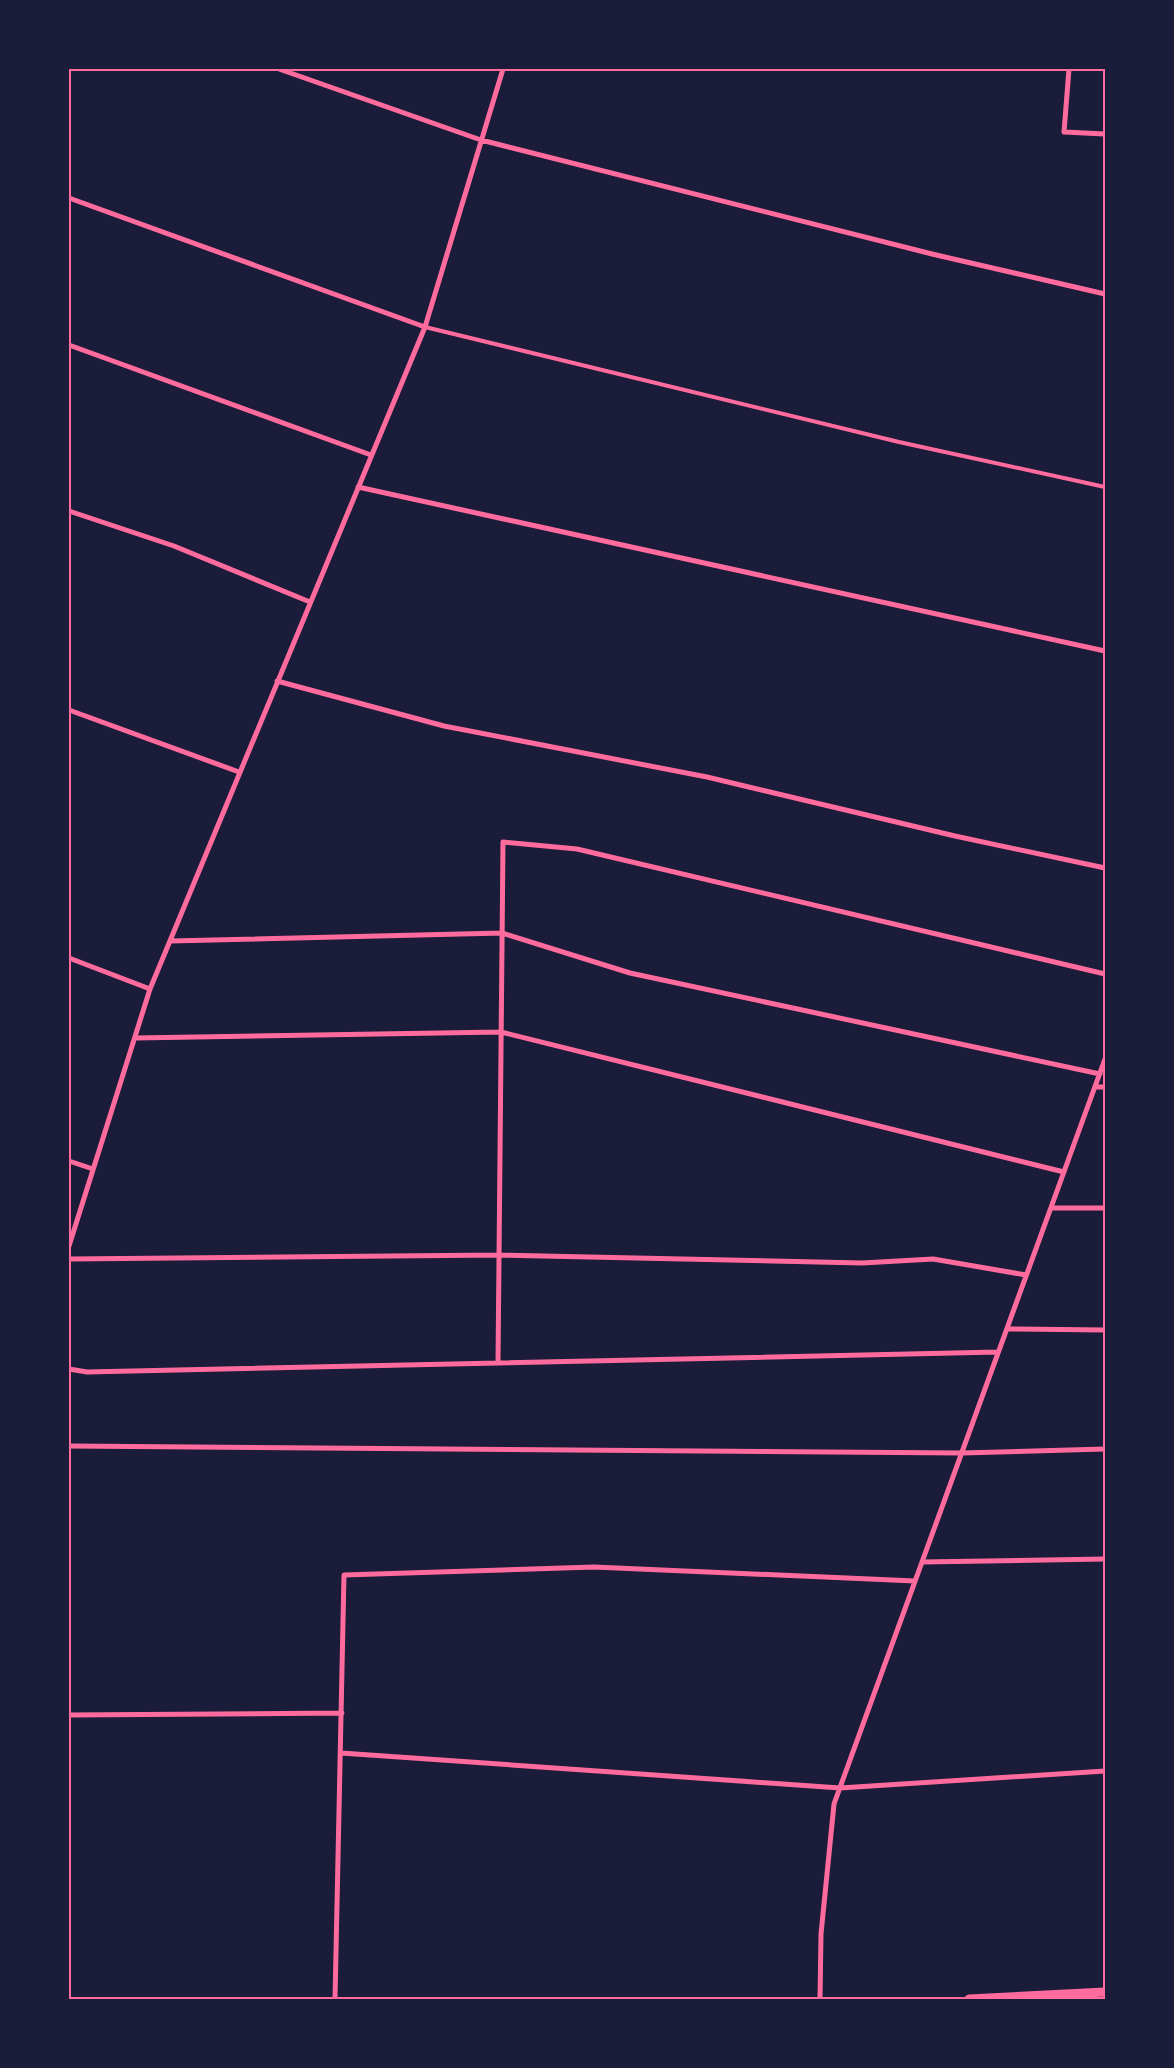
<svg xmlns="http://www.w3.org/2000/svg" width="1174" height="2068" viewBox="0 0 1174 2068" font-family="'Fira Sans',sans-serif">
  <rect width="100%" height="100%" fill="#1b1b3a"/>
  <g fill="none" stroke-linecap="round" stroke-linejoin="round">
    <!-- service -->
    <path stroke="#ff6b9d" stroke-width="4" d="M 425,327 L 899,442 L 1105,487"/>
    <!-- minor -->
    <path stroke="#ff6b9d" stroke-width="5" d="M 279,69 L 481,140 L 932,254 L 1105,294
      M 1069,69 L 1064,132 L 1105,134
      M 69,198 L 425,327
      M 69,345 L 371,455
      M 358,487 L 1105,651
      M 69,511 L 174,546 L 310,602
      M 277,681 L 444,726 L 707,777 L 955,836 L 1105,868
      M 69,710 L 239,772
      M 170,941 L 502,933 L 630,973 L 1100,1074
      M 69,958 L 150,989
      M 135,1038 L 501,1032 L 1064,1172
      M 1095,1087 L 1105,1087
      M 69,1161 L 93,1169
      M 1051,1208 L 1105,1208
      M 69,1246 L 150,989 L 425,327 L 503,69
      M 69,1259 L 499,1255 L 862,1263 L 933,1259 L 1026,1275
      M 1007,1329 L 1105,1330
      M 498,1363 L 503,842 L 577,849 L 1105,974
      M 69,1369 L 87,1372 L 998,1352
      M 69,1446 L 962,1453 L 1105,1449
      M 922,1562 L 1105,1559
      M 69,1715 L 342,1713
      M 341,1753 L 840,1788 L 1105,1771
      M 335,1999 L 344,1575 L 594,1567 L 915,1581
      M 820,1999 L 821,1934 L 834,1804 L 1105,1059"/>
    <!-- tertiary -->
    <path stroke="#ff6b9d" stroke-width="9" d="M 969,1999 L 1105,1992"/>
  </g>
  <!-- border -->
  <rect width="1174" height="2068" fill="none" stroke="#1b1b3a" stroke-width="140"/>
  <rect x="70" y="70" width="1034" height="1928" fill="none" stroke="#ff6b9d" stroke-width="2"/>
</svg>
